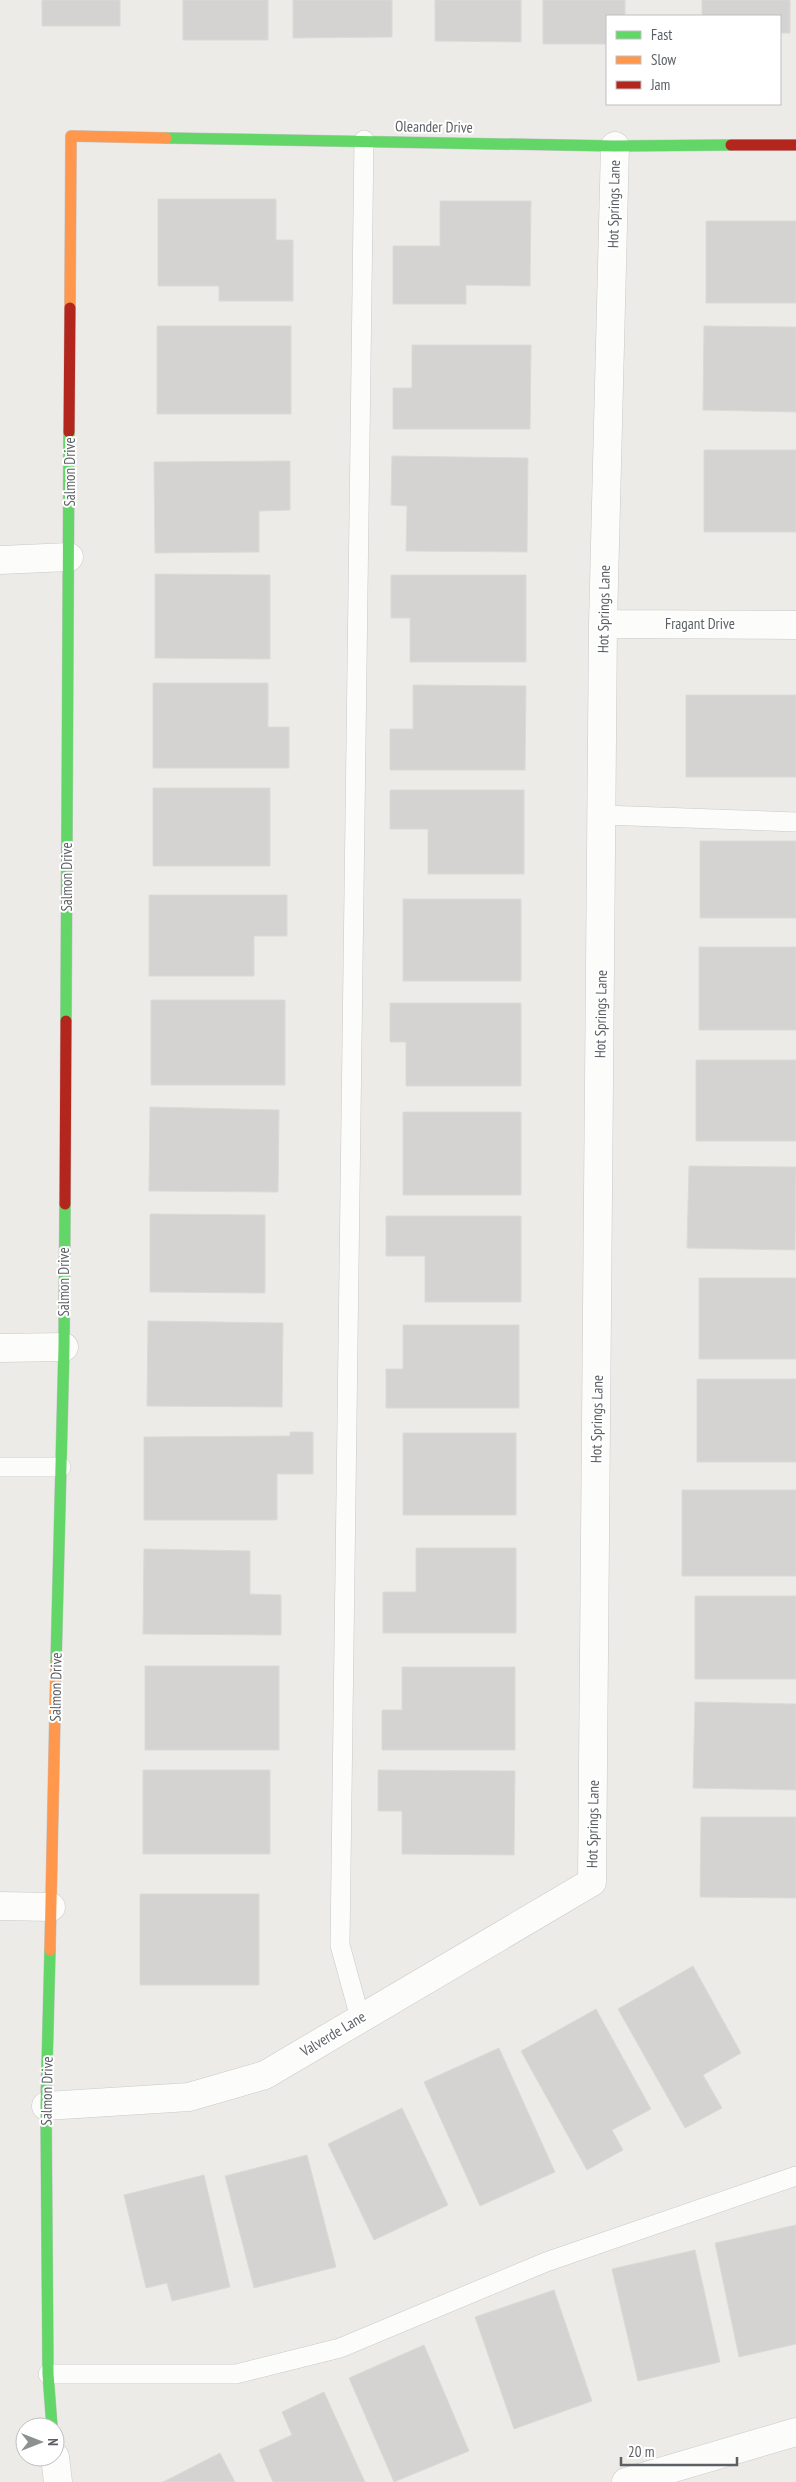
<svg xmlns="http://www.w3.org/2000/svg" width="796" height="2482" viewBox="0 0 796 2482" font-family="'PT Sans Narrow',sans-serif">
  <rect width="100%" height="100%" fill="#ecebe7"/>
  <!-- building -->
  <path fill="#d4d3d1" stroke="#dcdad6" d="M 42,0 L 120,0 L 120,26 L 42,26 Z
    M 183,0 L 268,0 L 268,40 L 183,40 Z
    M 293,0 L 392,0 L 392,37 L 293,38 Z
    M 435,0 L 521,0 L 521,42 L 435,41 Z
    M 543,0 L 625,0 L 625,16 L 607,16 L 607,44 L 543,44 Z
    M 702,0 L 790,0 L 790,33 L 780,33 L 780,16 L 702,16 Z
    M 158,199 L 276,199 L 276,240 L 293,240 L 293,301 L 219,301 L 219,286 L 158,286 Z
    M 440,201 L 531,201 L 530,286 L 466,285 L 466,304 L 393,304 L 393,246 L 440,246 Z
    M 706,221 L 796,221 L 796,303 L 706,303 Z
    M 157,326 L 291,326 L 291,414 L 157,414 Z
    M 704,326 L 796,327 L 796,412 L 703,410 Z
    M 412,345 L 531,345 L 530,429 L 393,429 L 393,388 L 412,388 Z
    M 704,450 L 796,450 L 796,532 L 704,532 Z
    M 392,456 L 528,458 L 527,552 L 406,551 L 407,506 L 391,505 Z
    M 290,461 L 290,510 L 259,511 L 259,552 L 155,553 L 154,462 Z
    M 155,574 L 270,575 L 270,659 L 155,658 Z
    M 391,575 L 526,575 L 526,662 L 410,662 L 410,618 L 391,618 Z
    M 153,683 L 268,683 L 268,727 L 289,727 L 289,768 L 153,768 Z
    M 413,685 L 526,686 L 525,770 L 390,770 L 390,729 L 413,729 Z
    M 686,695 L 796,695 L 796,777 L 686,777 Z
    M 153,788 L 270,788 L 270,866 L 153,866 Z
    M 390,790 L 524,790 L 524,874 L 428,874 L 428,829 L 390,829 Z
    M 700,841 L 796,841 L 796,918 L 700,918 Z
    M 149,895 L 287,895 L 287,936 L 254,936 L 254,976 L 149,976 Z
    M 403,899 L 521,899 L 521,981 L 403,981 Z
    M 699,947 L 796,947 L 796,1030 L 699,1030 Z
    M 151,1000 L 285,1000 L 285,1085 L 151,1085 Z
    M 390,1003 L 521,1003 L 521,1086 L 406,1086 L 406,1042 L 390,1042 Z
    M 696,1060 L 796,1060 L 796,1141 L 696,1141 Z
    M 150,1107 L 279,1110 L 278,1192 L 149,1191 Z
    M 403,1112 L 521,1112 L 521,1195 L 403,1195 Z
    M 689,1166 L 796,1167 L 795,1250 L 687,1248 Z
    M 150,1214 L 265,1215 L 265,1293 L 150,1292 Z
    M 386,1216 L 521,1216 L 521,1302 L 425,1302 L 425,1256 L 386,1256 Z
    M 699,1278 L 796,1278 L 796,1359 L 699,1359 Z
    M 148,1321 L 283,1323 L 282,1407 L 147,1406 Z
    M 403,1325 L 519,1325 L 519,1408 L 386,1408 L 386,1369 L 403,1369 Z
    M 697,1379 L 796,1379 L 796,1462 L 697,1462 Z
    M 290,1432 L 313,1432 L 313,1474 L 277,1474 L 277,1520 L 144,1520 L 144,1437 L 290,1436 Z
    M 403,1433 L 516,1433 L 516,1515 L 403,1515 Z
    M 682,1490 L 796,1490 L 796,1576 L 682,1576 Z
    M 416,1548 L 516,1548 L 516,1633 L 383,1633 L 383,1592 L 416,1592 Z
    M 144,1549 L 250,1551 L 250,1594 L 281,1595 L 281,1635 L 143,1634 Z
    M 695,1596 L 796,1596 L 796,1679 L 695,1679 Z
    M 145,1666 L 279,1666 L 279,1750 L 145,1750 Z
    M 402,1667 L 515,1667 L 515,1750 L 382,1750 L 382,1710 L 402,1710 Z
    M 695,1702 L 796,1704 L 796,1790 L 693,1788 Z
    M 143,1770 L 270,1770 L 270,1854 L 143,1854 Z
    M 378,1770 L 515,1771 L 514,1855 L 402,1854 L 402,1811 L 378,1811 Z
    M 701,1817 L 796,1817 L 796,1898 L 700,1897 Z
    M 140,1894 L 259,1894 L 259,1985 L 140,1985 Z
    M 693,1966 L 741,2053 L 703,2075 L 722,2108 L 685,2128 L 618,2009 Z
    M 596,2009 L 651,2109 L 612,2130 L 623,2150 L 587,2170 L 521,2051 Z
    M 499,2048 L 555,2172 L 480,2206 L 424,2082 Z
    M 402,2108 L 448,2205 L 374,2240 L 328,2144 Z
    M 307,2155 L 336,2267 L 254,2288 L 225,2176 Z
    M 204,2175 L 230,2287 L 172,2301 L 167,2283 L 146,2288 L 124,2195 Z
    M 796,2225 L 796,2344 L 739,2357 L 715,2243 Z
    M 695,2250 L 720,2362 L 638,2381 L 612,2269 Z
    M 554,2290 L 592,2401 L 514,2429 L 475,2317 Z
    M 424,2345 L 469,2451 L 394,2482 L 349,2378 Z
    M 324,2392 L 365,2482 L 273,2482 L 259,2450 L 292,2435 L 282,2412 Z
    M 220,2453 L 235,2482 L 163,2482 Z"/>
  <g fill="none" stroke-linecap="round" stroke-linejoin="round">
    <!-- lane casing -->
    <g stroke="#c9c9c9" stroke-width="20">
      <path id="lane" d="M 603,815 L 796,822
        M 0,1467 L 61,1467
        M 360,2018 L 340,1945 L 364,140
        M 48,2374 L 236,2374 L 340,2348 L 546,2262 L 796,2176"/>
    </g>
    <!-- street casing -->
    <g stroke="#c9c9c9" stroke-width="29">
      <path id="street" d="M 0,560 L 69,557
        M 603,624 L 796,625
        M 0,1348 L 64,1347
        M 0,1906 L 51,1907
        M 46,2106 L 189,2097 L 265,2075 L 592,1882 L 603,624 L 615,146
        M 55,2457 L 58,2482
        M 626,2482 L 796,2432"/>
    </g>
    <!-- fast casing -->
    <g stroke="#c9c9c9" stroke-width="12">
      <path id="fast" d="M 166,138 L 615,146 L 731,145
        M 66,1021 L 69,432
        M 56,1664 L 64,1347 L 65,1204
        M 50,1950 L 46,2106 L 48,2374 L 52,2427"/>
    </g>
    <!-- slow casing -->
    <g stroke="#c9c9c9" stroke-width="12">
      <path id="slow" d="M 70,308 L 71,136 L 166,138
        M 50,1950 L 56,1664"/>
    </g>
    <!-- jam casing -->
    <g stroke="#c9c9c9" stroke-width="12">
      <path id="jam" d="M 731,145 L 796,145
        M 69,432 L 70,308
        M 65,1204 L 66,1021"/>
    </g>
    <!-- lane -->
    <use href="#lane" stroke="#fcfcfb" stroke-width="19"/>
    <!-- street -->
    <use href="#street" stroke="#fcfcfb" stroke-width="28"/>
    <!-- fast -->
    <use href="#fast" stroke="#63d668" stroke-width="11"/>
    <!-- slow -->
    <use href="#slow" stroke="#ff974d" stroke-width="11"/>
    <!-- jam -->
    <use href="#jam" stroke="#b3261e" stroke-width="11"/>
  </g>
  <g text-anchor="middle" stroke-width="4" stroke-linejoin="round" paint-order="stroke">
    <!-- street labels -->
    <g font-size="15" fill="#5c6065" stroke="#fff">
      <text transform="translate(434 127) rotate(1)" y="5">Oleander Drive</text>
      <text transform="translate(614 204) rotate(-89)" y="5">Hot Springs Lane</text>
      <text transform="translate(70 472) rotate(-90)" y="5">Salmon Drive</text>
      <text transform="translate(604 609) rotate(-89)" y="5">Hot Springs Lane</text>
      <text x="700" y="629">Fragant Drive</text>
      <text transform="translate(67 877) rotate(-90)" y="5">Salmon Drive</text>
      <text transform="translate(601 1014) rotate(-89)" y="5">Hot Springs Lane</text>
      <text transform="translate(64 1282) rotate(-90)" y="5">Salmon Drive</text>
      <text transform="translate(597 1419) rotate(-89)" y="5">Hot Springs Lane</text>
      <text transform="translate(56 1687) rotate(-89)" y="5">Salmon Drive</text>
      <text transform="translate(593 1824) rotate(-89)" y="5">Hot Springs Lane</text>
      <text transform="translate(333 2034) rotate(-31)" y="5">Valverde Lane</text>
      <text transform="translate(47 2091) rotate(-89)" y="5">Salmon Drive</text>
    </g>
  </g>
  <!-- legend -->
  <rect x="606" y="15" width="175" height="90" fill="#ffffff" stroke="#bebfc1"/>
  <rect x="616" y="31" width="25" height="8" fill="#63d668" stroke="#bebfc1"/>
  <text x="651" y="40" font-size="15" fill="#5c6065">Fast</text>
  <rect x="616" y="56" width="25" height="8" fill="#ff974d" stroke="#bebfc1"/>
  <text x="651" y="65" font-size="15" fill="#5c6065">Slow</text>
  <rect x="616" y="81" width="25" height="8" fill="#b3261e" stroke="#bebfc1"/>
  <text x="651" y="90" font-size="15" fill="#5c6065">Jam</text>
  <!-- north arrow -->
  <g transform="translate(40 2442) rotate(90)"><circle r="24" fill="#ffffff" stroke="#bebfc1"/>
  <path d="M0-4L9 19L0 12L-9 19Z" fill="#8e9192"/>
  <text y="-8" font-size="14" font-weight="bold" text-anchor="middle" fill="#5c6065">N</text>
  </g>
  <!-- scale -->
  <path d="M621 2457v8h116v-8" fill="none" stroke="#5c6065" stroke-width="2.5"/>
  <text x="628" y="2457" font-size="15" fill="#5c6065" stroke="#ffffff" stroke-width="4" paint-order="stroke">20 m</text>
</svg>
